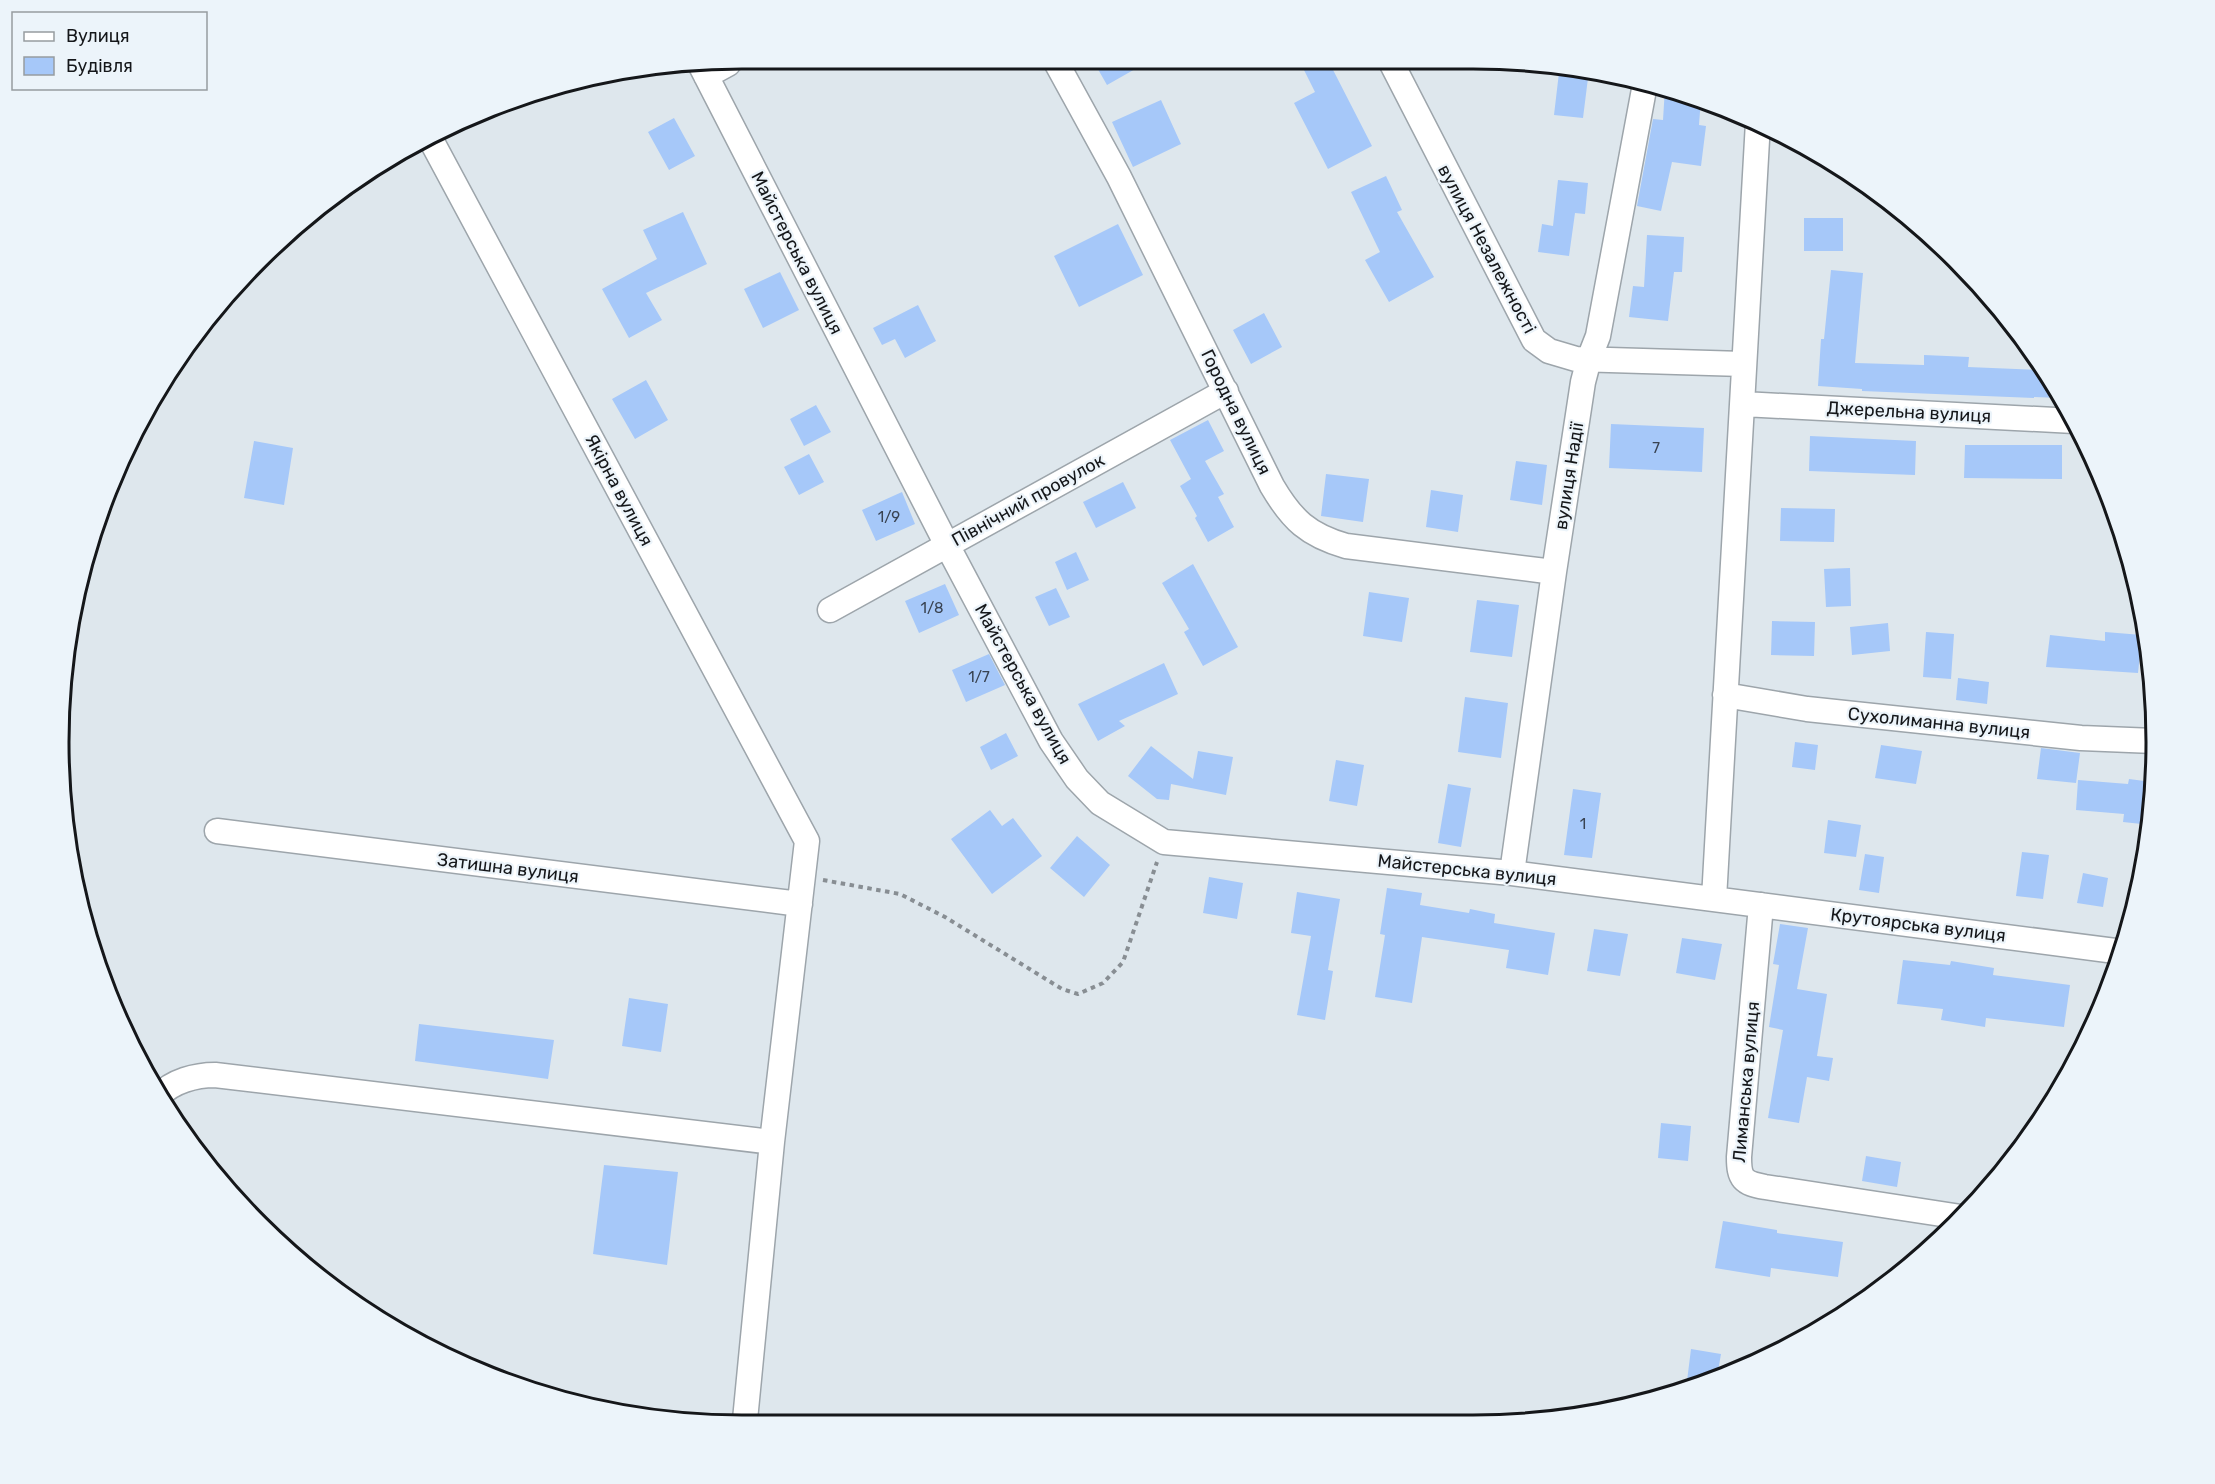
<svg xmlns="http://www.w3.org/2000/svg" width="2215" height="1484" viewBox="0 0 2215 1484" font-family="Rubik,sans-serif">
  <rect width="100%" height="100%" fill="#dee7ed"/>
  <!-- building -->
  <path fill="#a6c8f9" d="M 1095,64 L 1144,64 L 1107,85 Z
    M 1301,64 L 1330,64 L 1372,146 L 1328,169 L 1294,103 L 1315,92 Z
    M 1560,64 L 1589,70 L 1583,118 L 1554,115 Z
    M 1665,88 L 1701,98 L 1699,125 L 1706,126 L 1701,166 L 1672,162 L 1661,211 L 1637,206 L 1653,119 L 1663,120 Z
    M 1161,100 L 1181,144 L 1133,167 L 1112,122 Z
    M 674,118 L 695,156 L 669,170 L 648,132 Z
    M 1386,176 L 1402,210 L 1397,212 L 1434,277 L 1389,302 L 1365,260 L 1380,252 L 1351,192 Z
    M 1558,180 L 1588,183 L 1585,214 L 1575,213 L 1569,256 L 1538,252 L 1542,224 L 1553,226 Z
    M 683,212 L 707,264 L 646,293 L 662,320 L 629,338 L 602,289 L 657,259 L 643,230 Z
    M 1804,218 L 1843,218 L 1843,251 L 1804,251 Z
    M 1118,224 L 1143,275 L 1079,307 L 1054,256 Z
    M 1647,235 L 1684,237 L 1682,272 L 1674,272 L 1668,321 L 1629,317 L 1633,286 L 1644,287 Z
    M 1831,270 L 1863,273 L 1855,363 L 1924,365 L 1924,355 L 1969,357 L 1968,367 L 2043,370 L 2060,398 L 2034,397 L 2034,398 L 1862,391 L 1862,389 L 1818,386 L 1821,339 L 1824,339 Z
    M 780,272 L 799,310 L 763,328 L 744,289 Z
    M 918,305 L 936,341 L 905,358 L 895,339 L 882,345 L 873,328 Z
    M 1264,313 L 1282,347 L 1251,364 L 1233,330 Z
    M 646,380 L 668,420 L 635,439 L 612,399 Z
    M 816,405 L 831,432 L 804,446 L 790,419 Z
    M 1208,420 L 1224,451 L 1205,461 L 1224,494 L 1218,497 L 1234,527 L 1208,542 L 1195,518 L 1197,516 L 1180,486 L 1191,479 L 1170,440 Z
    M 1611,424 L 1704,428 L 1702,472 L 1609,468 Z
    M 1810,436 L 1916,441 L 1915,475 L 1809,471 Z
    M 254,441 L 293,448 L 284,505 L 244,498 Z
    M 1965,445 L 2062,445 L 2062,479 L 1964,478 Z
    M 809,454 L 824,482 L 799,495 L 784,467 Z
    M 1516,461 L 1547,465 L 1542,505 L 1510,500 Z
    M 1326,474 L 1369,479 L 1363,522 L 1321,516 Z
    M 1123,482 L 1136,508 L 1096,528 L 1083,502 Z
    M 1431,490 L 1463,495 L 1458,532 L 1426,527 Z
    M 902,492 L 915,524 L 876,541 L 862,510 Z
    M 1781,508 L 1835,509 L 1834,542 L 1780,541 Z
    M 1076,552 L 1089,580 L 1067,590 L 1055,562 Z
    M 1193,564 L 1238,647 L 1203,666 L 1184,632 L 1189,629 L 1162,583 Z
    M 1850,568 L 1851,606 L 1826,607 L 1824,569 Z
    M 945,584 L 959,615 L 919,633 L 905,601 Z
    M 1056,588 L 1070,617 L 1049,626 L 1035,597 Z
    M 1369,592 L 1409,598 L 1402,642 L 1363,636 Z
    M 1477,600 L 1519,605 L 1512,657 L 1470,652 Z
    M 1772,621 L 1815,622 L 1814,656 L 1771,655 Z
    M 1888,623 L 1890,651 L 1852,655 L 1850,627 Z
    M 1926,632 L 1954,634 L 1951,679 L 1923,677 Z
    M 2105,632 L 2142,635 L 2138,673 L 2046,667 L 2050,635 L 2105,641 Z
    M 989,654 L 1005,685 L 966,702 L 952,670 Z
    M 1164,663 L 1178,694 L 1119,721 L 1125,726 L 1098,741 L 1078,704 Z
    M 1958,678 L 1989,682 L 1987,704 L 1956,700 Z
    M 1465,697 L 1508,703 L 1501,758 L 1458,752 Z
    M 1006,733 L 1018,756 L 991,770 L 980,747 Z
    M 1795,742 L 1818,745 L 1815,770 L 1792,767 Z
    M 1881,745 L 1922,751 L 1916,784 L 1875,778 Z
    M 1151,746 L 1193,779 L 1198,751 L 1233,757 L 1226,795 L 1171,784 L 1169,800 L 1157,799 L 1128,776 Z
    M 2041,748 L 2080,753 L 2076,783 L 2037,779 Z
    M 1336,760 L 1364,765 L 1357,806 L 1329,801 Z
    M 2129,779 L 2152,782 L 2151,825 L 2123,822 L 2124,814 L 2076,810 L 2078,780 L 2128,784 Z
    M 1448,784 L 1471,788 L 1461,847 L 1438,843 Z
    M 1573,789 L 1601,793 L 1592,858 L 1564,855 Z
    M 990,810 L 1002,826 L 1013,818 L 1042,856 L 992,894 L 951,839 Z
    M 1828,820 L 1861,825 L 1856,857 L 1824,853 Z
    M 1077,836 L 1110,865 L 1084,897 L 1050,868 Z
    M 2022,852 L 2049,855 L 2043,899 L 2016,896 Z
    M 1865,854 L 1884,857 L 1879,893 L 1859,890 Z
    M 2083,873 L 2108,878 L 2103,907 L 2077,903 Z
    M 1209,877 L 1243,883 L 1237,919 L 1203,913 Z
    M 1387,888 L 1422,893 L 1420,905 L 1469,913 L 1470,909 L 1495,914 L 1494,923 L 1555,933 L 1548,975 L 1506,968 L 1509,950 L 1422,937 L 1412,1003 L 1375,997 L 1385,935 L 1380,934 Z
    M 1297,892 L 1340,899 L 1328,970 L 1333,971 L 1325,1020 L 1297,1015 L 1311,936 L 1291,933 Z
    M 1780,924 L 1808,928 L 1797,989 L 1827,994 L 1817,1056 L 1833,1058 L 1829,1081 L 1807,1077 L 1799,1123 L 1768,1118 L 1783,1030 L 1769,1027 L 1779,965 L 1773,964 Z
    M 1594,929 L 1628,934 L 1620,976 L 1587,971 Z
    M 1682,938 L 1722,944 L 1715,980 L 1676,973 Z
    M 1903,960 L 1950,965 L 1951,961 L 1994,968 L 1993,975 L 2070,985 L 2064,1027 L 1986,1018 L 1985,1027 L 1941,1020 L 1943,1009 L 1897,1004 Z
    M 629,998 L 668,1004 L 661,1052 L 622,1046 Z
    M 419,1024 L 554,1040 L 548,1079 L 415,1061 Z
    M 1661,1123 L 1691,1126 L 1688,1161 L 1658,1158 Z
    M 1866,1156 L 1901,1162 L 1897,1187 L 1862,1181 Z
    M 604,1165 L 678,1172 L 667,1265 L 593,1254 Z
    M 1723,1221 L 1777,1230 L 1777,1233 L 1843,1242 L 1838,1277 L 1771,1268 L 1770,1277 L 1715,1268 Z
    M 1691,1349 L 1721,1354 L 1717,1377 L 1686,1389 Z"/>
  <g fill="none" stroke-linecap="round" stroke-linejoin="round">
    <!-- minor casing -->
    <g stroke="#9da5ab" stroke-width="27">
      <path id="minor" d="M 700,64 L 947,545 L 1051,741 L 1077,779 L 1100,803 L 1164,842 L 1512,873 L 2123,952
        M 1057,64 L 1119,177 L 1272,486 C 1292,520 1308,535 1346,546 L 1554,572
        M 1392,64 L 1534,340 L 1549,351 L 1576,359 L 1743,364
        M 706,76 L 728,64
        M 431,140 L 807,841 L 772,1142 L 745,1420
        M 1743,404 L 2074,421
        M 830,610 L 1226,391
        M 1725,695 L 1807,709 L 2081,738 L 2154,741
        M 217,831 L 800,904
        M 1512,873 L 1554,572 L 1583,382 L 1589,359 L 1598,336 L 1645,84
        M 1714,899 L 1758,122
        M 1761,905 L 1739,1157 C 1739,1179 1743,1183 1765,1187 L 1961,1217
        M 159,1096 C 172,1081 196,1075 215,1075 L 772,1142"/>
    </g>
    <!-- path -->
    <path stroke="#888e93" stroke-width="4" stroke-dasharray="4.5 4.5" stroke-linecap="butt" d="M 823,880 L 900,894 L 945,917 L 1062,989 L 1078,994 L 1103,983 L 1123,962 L 1157,862"/>
    <!-- minor -->
    <use href="#minor" stroke="#fff" stroke-width="24"/>
  </g>
  <g text-anchor="middle" stroke-width="4.5" stroke-linejoin="round" paint-order="stroke">
    <!-- number labels -->
    <g font-size="15" fill="#394352">
      <text x="1656" y="453">7</text>
      <text x="889" y="522">1/9</text>
      <text x="932" y="613">1/8</text>
      <text x="979" y="682">1/7</text>
      <text x="1583" y="829">1</text>
    </g>
    <!-- street labels -->
    <g font-size="18" fill="#15171a" stroke="#ecf4fa">
      <text transform="translate(1487 249) rotate(62)" y="6">вулиця Незалежності</text>
      <text transform="translate(797 253) rotate(63)" y="6">Майстерська вулиця</text>
      <text transform="translate(1236 412) rotate(64)" y="6">Городна вулиця</text>
      <text transform="translate(1909 412) rotate(3)" y="6">Джерельна вулиця</text>
      <text transform="translate(1569 476) rotate(-81)" y="6">вулиця Надії</text>
      <text transform="translate(619 490) rotate(62)" y="6">Якірна вулиця</text>
      <text transform="translate(1028 500) rotate(-29)" y="6">Північний провулок</text>
      <text transform="translate(1023 684) rotate(61)" y="6">Майстерська вулиця</text>
      <text transform="translate(1939 723) rotate(6)" y="6">Сухолиманна вулиця</text>
      <text transform="translate(508 868) rotate(7)" y="6">Затишна вулиця</text>
      <text transform="translate(1467 870) rotate(6)" y="6">Майстерська вулиця</text>
      <text transform="translate(1918 925) rotate(7)" y="6">Крутоярська вулиця</text>
      <text transform="translate(1746 1082) rotate(-85)" y="6">Лиманська вулиця</text>
    </g>
  </g>
  <!-- crop -->
  <path d="M0 0H2215V1484H0ZM742 69H1473A673 673 0 0 1 2146 742V742A673 673 0 0 1 1473 1415H742A673 673 0 0 1 69 742V742A673 673 0 0 1 742 69Z" fill="#ecf4fa" fill-rule="evenodd"/>
  <path fill="none" stroke="#15171a" stroke-width="3" d="M742 69H1473A673 673 0 0 1 2146 742V742A673 673 0 0 1 1473 1415H742A673 673 0 0 1 69 742V742A673 673 0 0 1 742 69Z"/>
  <!-- legend -->
  <rect x="12" y="12" width="195" height="78" fill="#ecf4fa" stroke="#969ca0" stroke-width="1.5"/>
  <rect x="24" y="32" width="30" height="9" fill="#ffffff" stroke="#969ca0" stroke-width="1.5"/>
  <text x="66" y="42" font-size="18" fill="#15171a">Вулиця</text>
  <rect x="24" y="57" width="30" height="18" fill="#a6c8f9" stroke="#969ca0" stroke-width="1.5"/>
  <text x="66" y="72" font-size="18" fill="#15171a">Будівля</text>
</svg>
